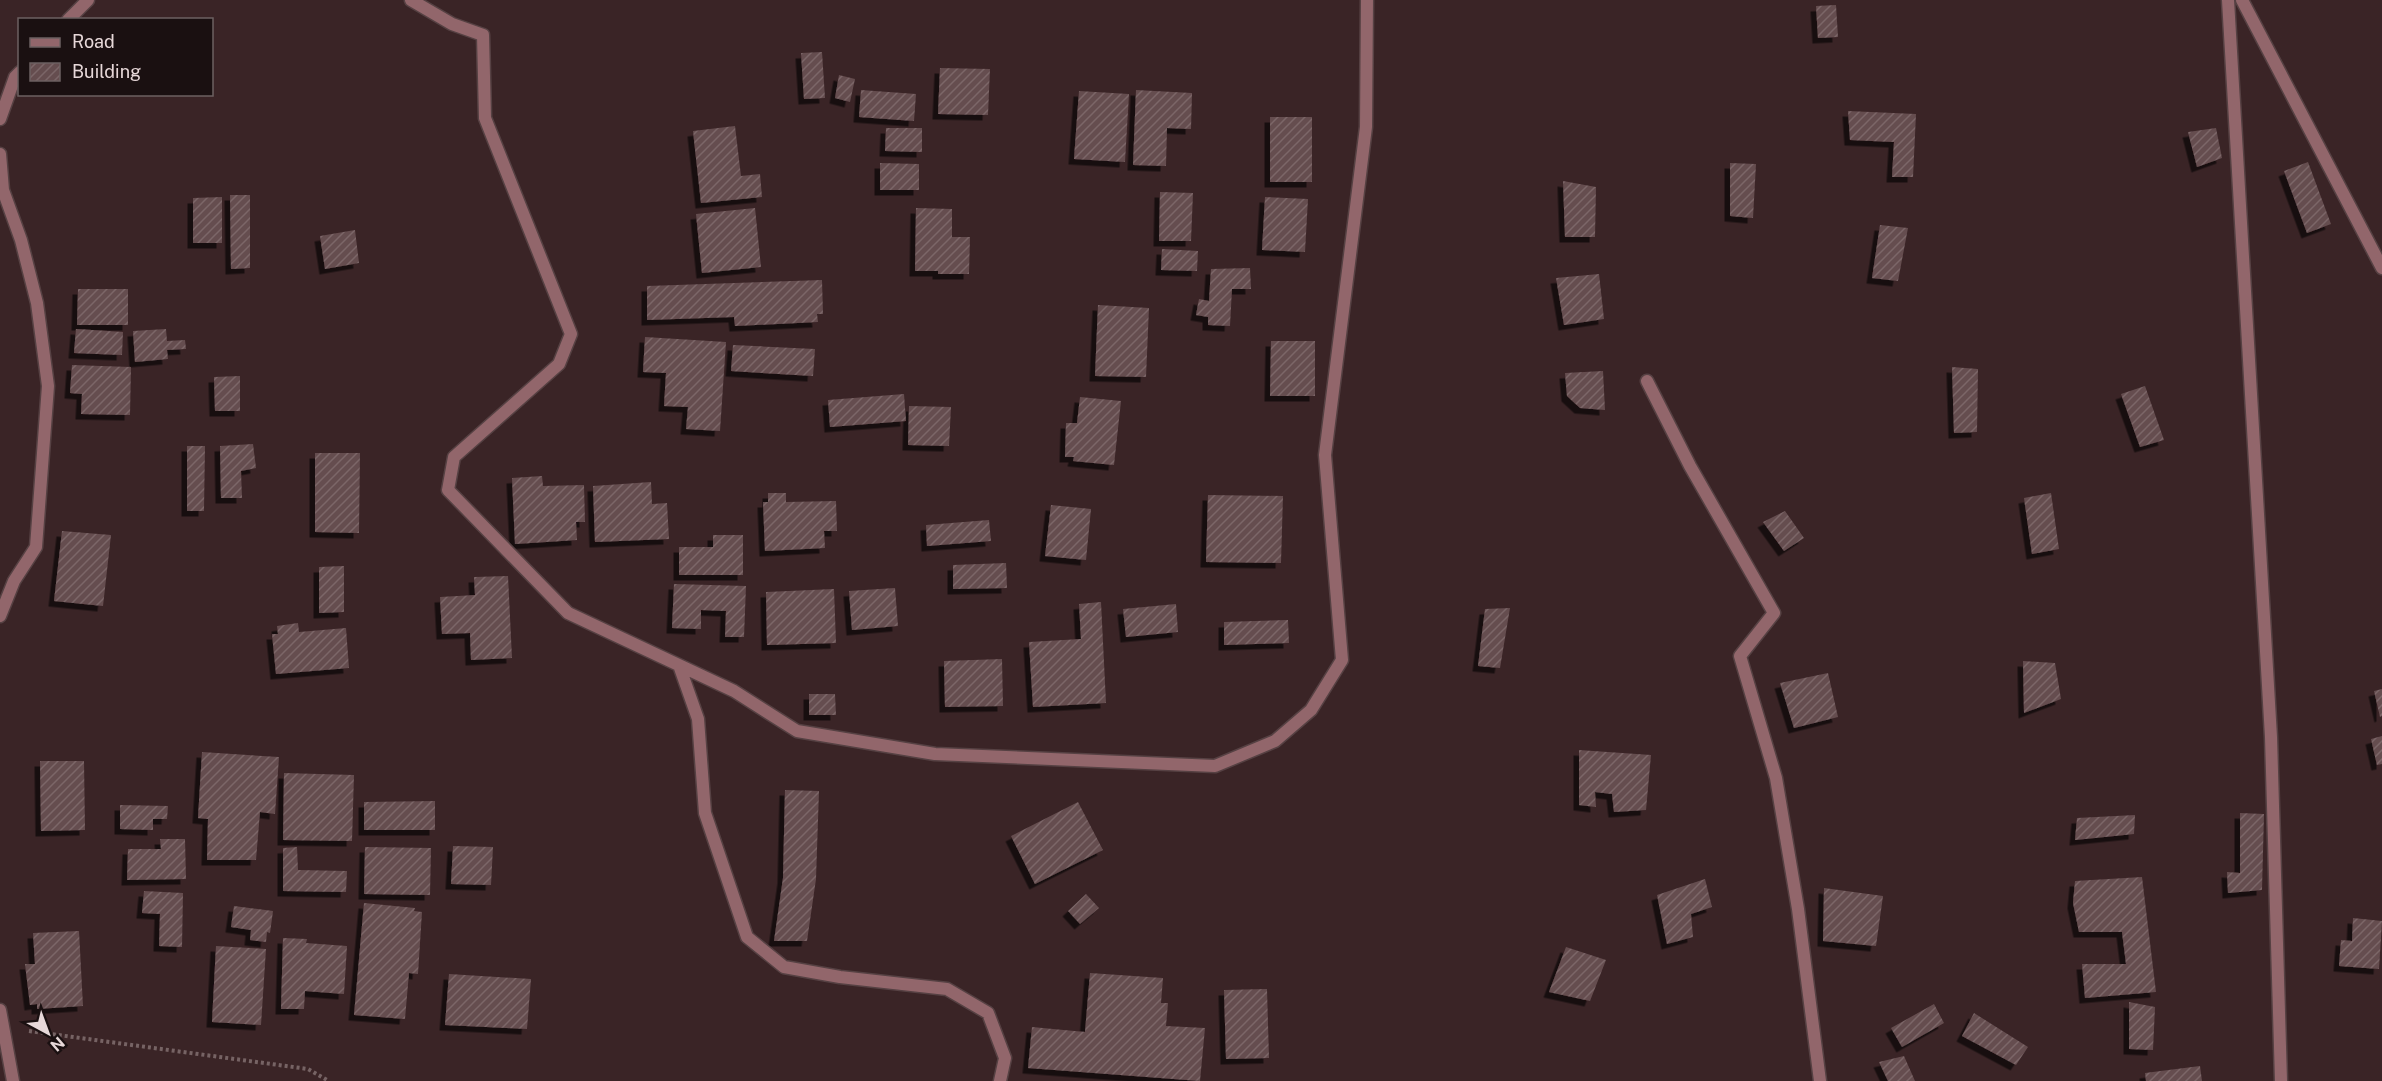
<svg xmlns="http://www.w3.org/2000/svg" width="2382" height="1081" viewBox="0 0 2382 1081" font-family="'Public Sans',sans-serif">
  <defs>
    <pattern id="building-hatch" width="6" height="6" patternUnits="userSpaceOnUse" patternTransform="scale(1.5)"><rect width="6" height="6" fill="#654d4f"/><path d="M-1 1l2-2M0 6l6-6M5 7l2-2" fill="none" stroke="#7b6668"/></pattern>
    <filter id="shadow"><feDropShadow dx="-5.5" dy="5.5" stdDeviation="0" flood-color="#0009"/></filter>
  </defs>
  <rect width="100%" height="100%" fill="#3a2426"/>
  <!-- building -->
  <path fill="url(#building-hatch)" filter="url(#shadow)" d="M 1836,5 L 1838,37 L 1818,38 L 1816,6 Z
    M 822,52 L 825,98 L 804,99 L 801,53 Z
    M 940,68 L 990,69 L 988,115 L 938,114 Z
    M 839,75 L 855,79 L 850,102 L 835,98 Z
    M 861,90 L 916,94 L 914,121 L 859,117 Z
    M 1136,90 L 1192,93 L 1191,129 L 1167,128 L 1166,166 L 1133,165 Z
    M 1079,91 L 1129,94 L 1125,162 L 1074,159 Z
    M 1848,111 L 1916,114 L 1913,177 L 1892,177 L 1894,142 L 1850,140 Z
    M 1270,117 L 1312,117 L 1312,182 L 1270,182 Z
    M 735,126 L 741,176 L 760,174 L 762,197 L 701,203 L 693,131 Z
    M 886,128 L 922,128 L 922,152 L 885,151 Z
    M 2216,128 L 2222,158 L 2197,167 L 2188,132 Z
    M 2308,162 L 2331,224 L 2307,233 L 2284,171 Z
    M 880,163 L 919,164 L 919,190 L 880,190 Z
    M 1730,163 L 1756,164 L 1753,218 L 1730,216 Z
    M 1563,181 L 1596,187 L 1595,237 L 1565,237 Z
    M 1160,192 L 1193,193 L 1191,241 L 1159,241 Z
    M 230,195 L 250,195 L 250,268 L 231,269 Z
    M 222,197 L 222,243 L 193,243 L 193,198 Z
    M 1265,197 L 1308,199 L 1305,252 L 1262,250 Z
    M 755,208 L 761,267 L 702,273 L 696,214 Z
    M 916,208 L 952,209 L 952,237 L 970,237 L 969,274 L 938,274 L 938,271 L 915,271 Z
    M 1880,225 L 1908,228 L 1898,281 L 1872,278 Z
    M 355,230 L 359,263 L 325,269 L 320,236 Z
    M 1162,249 L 1198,251 L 1197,271 L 1161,270 Z
    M 1250,268 L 1251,289 L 1232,289 L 1230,326 L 1208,325 L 1208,317 L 1196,315 L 1199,299 L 1209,301 L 1211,269 Z
    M 1599,274 L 1604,319 L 1564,325 L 1556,278 Z
    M 822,280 L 823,314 L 817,314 L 818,322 L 735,326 L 734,317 L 647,320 L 647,286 Z
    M 78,289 L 128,289 L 128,325 L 77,325 Z
    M 1098,305 L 1149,308 L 1146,377 L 1095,376 Z
    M 76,329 L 123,332 L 122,355 L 74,353 Z
    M 166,329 L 167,341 L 185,340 L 186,349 L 167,350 L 168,359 L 135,362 L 133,331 Z
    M 645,337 L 726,342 L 720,431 L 686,429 L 688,407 L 664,406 L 666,373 L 643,372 Z
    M 1271,341 L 1315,341 L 1315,396 L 1270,396 Z
    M 733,345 L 815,349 L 813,376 L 731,371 Z
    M 72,365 L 131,367 L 130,415 L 81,414 L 82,394 L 70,393 Z
    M 1952,367 L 1978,369 L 1977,432 L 1954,433 Z
    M 1603,371 L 1605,410 L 1580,408 L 1567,396 L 1565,373 Z
    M 240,376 L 240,411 L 215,411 L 214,377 Z
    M 2145,386 L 2164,440 L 2140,447 L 2121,394 Z
    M 904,394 L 906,421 L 830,427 L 828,400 Z
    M 1080,397 L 1121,401 L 1114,465 L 1073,461 L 1074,457 L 1065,457 L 1066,423 L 1077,423 Z
    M 909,406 L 951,407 L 949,446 L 908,445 Z
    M 253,444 L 256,468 L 241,471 L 242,498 L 221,498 L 220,446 Z
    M 187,446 L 205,446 L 204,511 L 187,511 Z
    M 315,453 L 360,453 L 359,533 L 315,532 Z
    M 542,476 L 543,486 L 584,485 L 585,522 L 576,522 L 577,540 L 515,544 L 512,478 Z
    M 651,482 L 652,504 L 667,503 L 669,539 L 595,542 L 593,486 Z
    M 768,493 L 786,493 L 786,502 L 836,501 L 837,531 L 824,531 L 825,548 L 765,551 L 763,502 L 768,502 Z
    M 2051,493 L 2059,549 L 2032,554 L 2024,498 Z
    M 1208,495 L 1283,496 L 1281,563 L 1206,562 Z
    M 1051,505 L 1091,509 L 1086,560 L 1045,556 Z
    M 1785,511 L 1804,538 L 1784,551 L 1763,522 Z
    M 989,520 L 991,541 L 927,546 L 926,525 Z
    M 62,531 L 111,535 L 103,606 L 54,601 Z
    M 713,535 L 743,535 L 743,575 L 679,575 L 679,547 L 713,547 Z
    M 1006,563 L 1007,588 L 953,589 L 953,565 Z
    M 344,566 L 344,612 L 319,613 L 319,567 Z
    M 508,576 L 512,658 L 471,660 L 470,633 L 442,634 L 440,597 L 475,595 L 474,577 Z
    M 674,584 L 746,586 L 744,637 L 725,637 L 726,611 L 701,610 L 701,629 L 672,628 Z
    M 895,588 L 898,626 L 852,630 L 849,591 Z
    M 834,589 L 836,643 L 767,645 L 766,592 Z
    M 1101,602 L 1106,703 L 1033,707 L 1029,642 L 1081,639 L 1079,604 Z
    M 1176,604 L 1178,632 L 1126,637 L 1123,609 Z
    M 1510,608 L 1500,668 L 1478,666 L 1485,609 Z
    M 1288,620 L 1289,643 L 1224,645 L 1224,622 Z
    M 298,623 L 299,632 L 346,628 L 349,668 L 276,674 L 272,634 L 278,634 L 277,626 Z
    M 1002,659 L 1003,706 L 945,707 L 944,661 Z
    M 2023,661 L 2055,663 L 2061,699 L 2024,713 Z
    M 1828,673 L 1838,717 L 1794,728 L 1780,683 Z
    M 2382,689 L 2382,716 L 2380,717 L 2374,691 Z
    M 809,694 L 835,694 L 836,715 L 809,715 Z
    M 2382,736 L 2382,764 L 2377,765 L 2371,739 Z
    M 1579,750 L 1651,755 L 1646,810 L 1614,812 L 1612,794 L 1595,792 L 1596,807 L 1579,805 Z
    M 202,752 L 279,757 L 275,814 L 260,812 L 256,860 L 207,860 L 208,819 L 198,818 Z
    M 40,761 L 84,761 L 85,830 L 41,831 Z
    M 284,773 L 354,775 L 352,841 L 283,840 Z
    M 785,790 L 819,791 L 816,879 L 807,941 L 774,941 L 783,878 Z
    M 435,801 L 435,830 L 364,830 L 364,802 Z
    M 1078,802 L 1103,850 L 1035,884 L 1011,836 Z
    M 120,805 L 168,806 L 167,819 L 153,819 L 153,830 L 120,829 Z
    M 2240,813 L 2264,814 L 2262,890 L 2228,893 L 2227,872 L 2240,873 Z
    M 2135,815 L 2134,834 L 2075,840 L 2077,818 Z
    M 160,839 L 185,839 L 186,879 L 127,880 L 128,849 L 161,849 Z
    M 453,846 L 493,847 L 491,885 L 451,884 Z
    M 297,847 L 298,870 L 347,871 L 346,892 L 283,891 L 283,848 Z
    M 365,847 L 431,848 L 430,895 L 364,894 Z
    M 2142,877 L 2156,992 L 2085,998 L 2082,964 L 2126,964 L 2122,932 L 2079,932 L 2073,903 L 2075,881 Z
    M 1705,879 L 1712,907 L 1691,914 L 1693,937 L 1667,944 L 1657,895 Z
    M 1824,888 L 1883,896 L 1876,946 L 1823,941 Z
    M 144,891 L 183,893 L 182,947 L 159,946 L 160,914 L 142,913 Z
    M 1086,894 L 1099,908 L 1080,924 L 1068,911 Z
    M 364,903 L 415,908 L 414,911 L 422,912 L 418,974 L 409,973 L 405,1019 L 354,1015 Z
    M 234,906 L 273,911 L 270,933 L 267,932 L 266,942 L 250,940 L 251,930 L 231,927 Z
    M 2353,918 L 2382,921 L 2379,969 L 2339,966 L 2341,940 L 2352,941 Z
    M 79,931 L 83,1006 L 37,1009 L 37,1004 L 30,1005 L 25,964 L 35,964 L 33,933 Z
    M 283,938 L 307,939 L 306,943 L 347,946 L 344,994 L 305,991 L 304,1009 L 281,1009 Z
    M 216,946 L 266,949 L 261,1025 L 212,1022 Z
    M 1566,947 L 1606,960 L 1590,1001 L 1549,992 Z
    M 1090,973 L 1163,978 L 1161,1003 L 1168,1003 L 1166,1026 L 1205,1028 L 1200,1081 L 1028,1068 L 1032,1027 L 1085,1032 Z
    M 449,974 L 531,979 L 527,1029 L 445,1025 Z
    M 1267,989 L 1269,1058 L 1226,1059 L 1224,990 Z
    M 2129,1002 L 2155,1007 L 2153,1050 L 2129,1049 Z
    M 1934,1004 L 1944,1023 L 1902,1047 L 1891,1028 Z
    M 1974,1013 L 2028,1047 L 2016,1065 L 1962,1036 Z
    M 1904,1056 L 1915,1081 L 1888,1081 L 1879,1062 Z
    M 2200,1066 L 2202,1081 L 2146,1081 L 2145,1073 Z"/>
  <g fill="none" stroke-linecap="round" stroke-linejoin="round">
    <!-- street casing -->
    <g stroke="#564143" stroke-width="15">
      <path id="street" d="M 411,0 L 452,24 L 483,35 L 485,118 L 571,334 L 559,364 L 454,457 L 448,490 L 568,613 L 734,691 L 797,731 L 935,754 L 1215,766 L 1275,741 L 1311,710 L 1342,660 L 1325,455 L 1366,127 L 1367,0
        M 2228,0 L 2271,737 L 2281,1081
        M 2242,0 L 2382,268
        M 68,20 L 88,0
        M 0,119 L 15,77 L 20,72
        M 0,154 L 3,190 L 21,240 L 37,303 L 48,386 L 36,547 L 14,581 L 0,616
        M 1647,381 L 1690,466 L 1774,613 L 1740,656 L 1776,778 L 1798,909 L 1820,1081
        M 680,668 L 698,719 L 705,813 L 747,937 L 784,967 L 840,977 L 947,989 L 988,1013 L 1005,1058 L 1000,1081
        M 0,1010 L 13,1081"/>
    </g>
    <!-- path -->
    <path stroke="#766364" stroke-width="4" stroke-dasharray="3 3" stroke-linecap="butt" d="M 29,1031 L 308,1069 L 329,1081"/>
    <!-- street -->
    <use href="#street" stroke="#92666b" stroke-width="12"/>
  </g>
  <!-- legend -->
  <rect x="18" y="18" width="195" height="78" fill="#1a1011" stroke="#6c6061" stroke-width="1.5"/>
  <rect x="30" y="38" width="30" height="9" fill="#92666b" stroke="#6c6061" stroke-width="1.5"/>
  <text x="72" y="48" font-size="18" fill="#e7d8d9">Road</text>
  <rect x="30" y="63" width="30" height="18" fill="url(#building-hatch)" stroke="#6c6061" stroke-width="1.5"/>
  <text x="72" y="78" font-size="18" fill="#e7d8d9">Building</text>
  <!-- north arrow -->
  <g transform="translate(48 1033) rotate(139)" stroke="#1a1011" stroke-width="4.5" paint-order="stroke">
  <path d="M0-4.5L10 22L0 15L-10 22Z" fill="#e7d8d9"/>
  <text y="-9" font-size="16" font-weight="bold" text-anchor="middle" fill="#e7d8d9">N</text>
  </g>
</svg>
